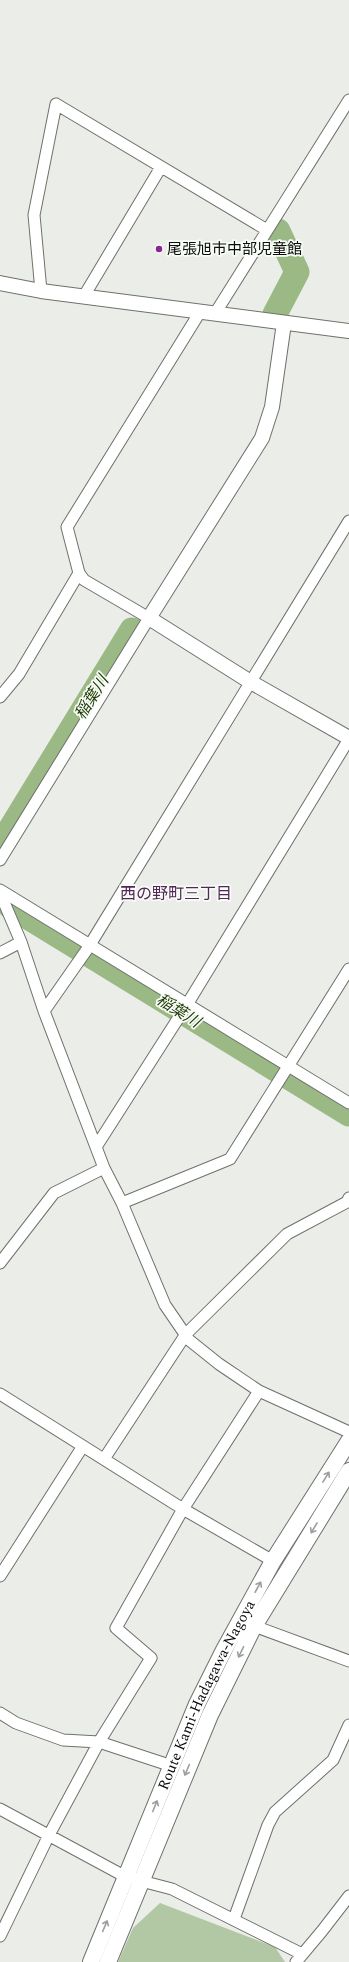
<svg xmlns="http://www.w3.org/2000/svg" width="349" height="1962" viewBox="0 0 349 1962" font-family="Spectral,'Noto Sans JP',serif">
  <rect width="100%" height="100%" fill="#ebeee8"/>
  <!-- green -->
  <path fill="#b2c7a4" d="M 160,1903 L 275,1947 L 285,1962 L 118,1962 L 133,1928 Z"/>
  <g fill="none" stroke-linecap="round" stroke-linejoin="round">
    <!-- river -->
    <path stroke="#9ab985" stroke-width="25" d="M 275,314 L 297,272 L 278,231
      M 0,846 L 132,630
      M 10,906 L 349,1114"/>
    <!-- minor casing -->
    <g stroke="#6e716c" stroke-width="13">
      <path id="minor" d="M 41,291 L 34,215 L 56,104 L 267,230
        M 84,296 L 161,167
        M 216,312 L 349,100
        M 0,697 L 19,674 L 79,573
        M 0,860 L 149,618 L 84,580 L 79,573 L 67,527 L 200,312
        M 0,890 L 349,1103
        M 0,893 L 21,942 L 44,1011 L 104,1168 L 122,1203 L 165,1305 L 189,1340 L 219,1364 L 259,1391 L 349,1432
        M 0,953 L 21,942
        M 44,1011 L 88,948 L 349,521
        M 96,1147 L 188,1003 L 349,739
        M 122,1203 L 230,1159 L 349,969
        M 0,1263 L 54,1193 L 104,1168
        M 0,1394 L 183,1509 L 273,1561
        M 104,1459 L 186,1334 L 287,1234 L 347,1202 L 349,1198
        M 0,1576 L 83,1446
        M 254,1626 L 349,1661
        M 0,1713 L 16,1723 L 63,1740 L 99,1742 L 172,1766
        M 0,1809 L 126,1877 L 172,1889 L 302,1954
        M 234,1919 L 268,1825 L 275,1812 L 333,1760 L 349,1725
        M 0,1936 L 49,1835 L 99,1742 L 151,1658 L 116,1628 L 183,1509 L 259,1391
        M 296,1962 L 322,1931 L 349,1896"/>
    </g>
    <!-- tertiary casing -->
    <g stroke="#6e716c" stroke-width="16">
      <path id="tertiary" d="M 0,283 L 41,291 L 349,331
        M 284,323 L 272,407 L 262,438 L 149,618 L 249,681 L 349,738"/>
    </g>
    <!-- secondary casing -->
    <g stroke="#6e716c" stroke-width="18">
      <g id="secondary">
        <path id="s1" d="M 91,1962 L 197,1704 L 224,1650 L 273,1561 L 349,1441"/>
        <path d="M 108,1962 L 210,1715 L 254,1626 L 349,1471"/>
      </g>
    </g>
    <!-- minor -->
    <use href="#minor" stroke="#fff" stroke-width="11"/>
    <!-- tertiary -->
    <use href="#tertiary" stroke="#fff" stroke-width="14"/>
    <!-- secondary -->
    <use href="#secondary" stroke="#fff" stroke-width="16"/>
  </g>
  <!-- one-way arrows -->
  <defs><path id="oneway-shaft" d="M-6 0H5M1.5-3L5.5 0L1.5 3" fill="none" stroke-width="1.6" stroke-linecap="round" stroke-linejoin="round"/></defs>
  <g stroke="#9d9e9d">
    <use href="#oneway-shaft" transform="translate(326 1477) rotate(-58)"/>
    <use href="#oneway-shaft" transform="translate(314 1528) rotate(121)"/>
    <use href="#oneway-shaft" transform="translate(258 1587) rotate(-61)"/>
    <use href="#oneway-shaft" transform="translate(241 1652) rotate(116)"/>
    <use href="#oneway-shaft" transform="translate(187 1770) rotate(113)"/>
    <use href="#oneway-shaft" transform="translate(155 1806) rotate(-68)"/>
    <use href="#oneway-shaft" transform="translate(105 1926) rotate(-67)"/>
  </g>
  <!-- markers -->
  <circle fill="#862893" stroke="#f8fcf6" stroke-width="1.5" cx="159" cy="249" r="4"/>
  <g text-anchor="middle" stroke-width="3.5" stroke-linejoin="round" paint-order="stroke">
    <!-- poi labels -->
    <g font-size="15" fill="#0b0c0b" stroke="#f8fcf6" text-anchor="start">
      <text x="167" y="254">尾張旭市中部児童館</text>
    </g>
    <!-- street labels -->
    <g font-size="15" fill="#0b0c0b" stroke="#f8fcf6">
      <text dy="5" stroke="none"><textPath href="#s1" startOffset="291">Route Kami-Hadagawa-Nagoya</textPath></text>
    </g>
    <!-- water labels -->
    <g font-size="16" font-style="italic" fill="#1c3700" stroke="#f8fcf6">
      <text transform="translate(91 697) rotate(-58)" y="6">稲葉川</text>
      <text transform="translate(179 1010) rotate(32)" y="6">稲葉川</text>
    </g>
    <!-- neighbourhood labels -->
    <g font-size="16" fill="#532659" stroke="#f8fcf6">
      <text x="176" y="899">西の野町三丁目</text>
    </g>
  </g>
</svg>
